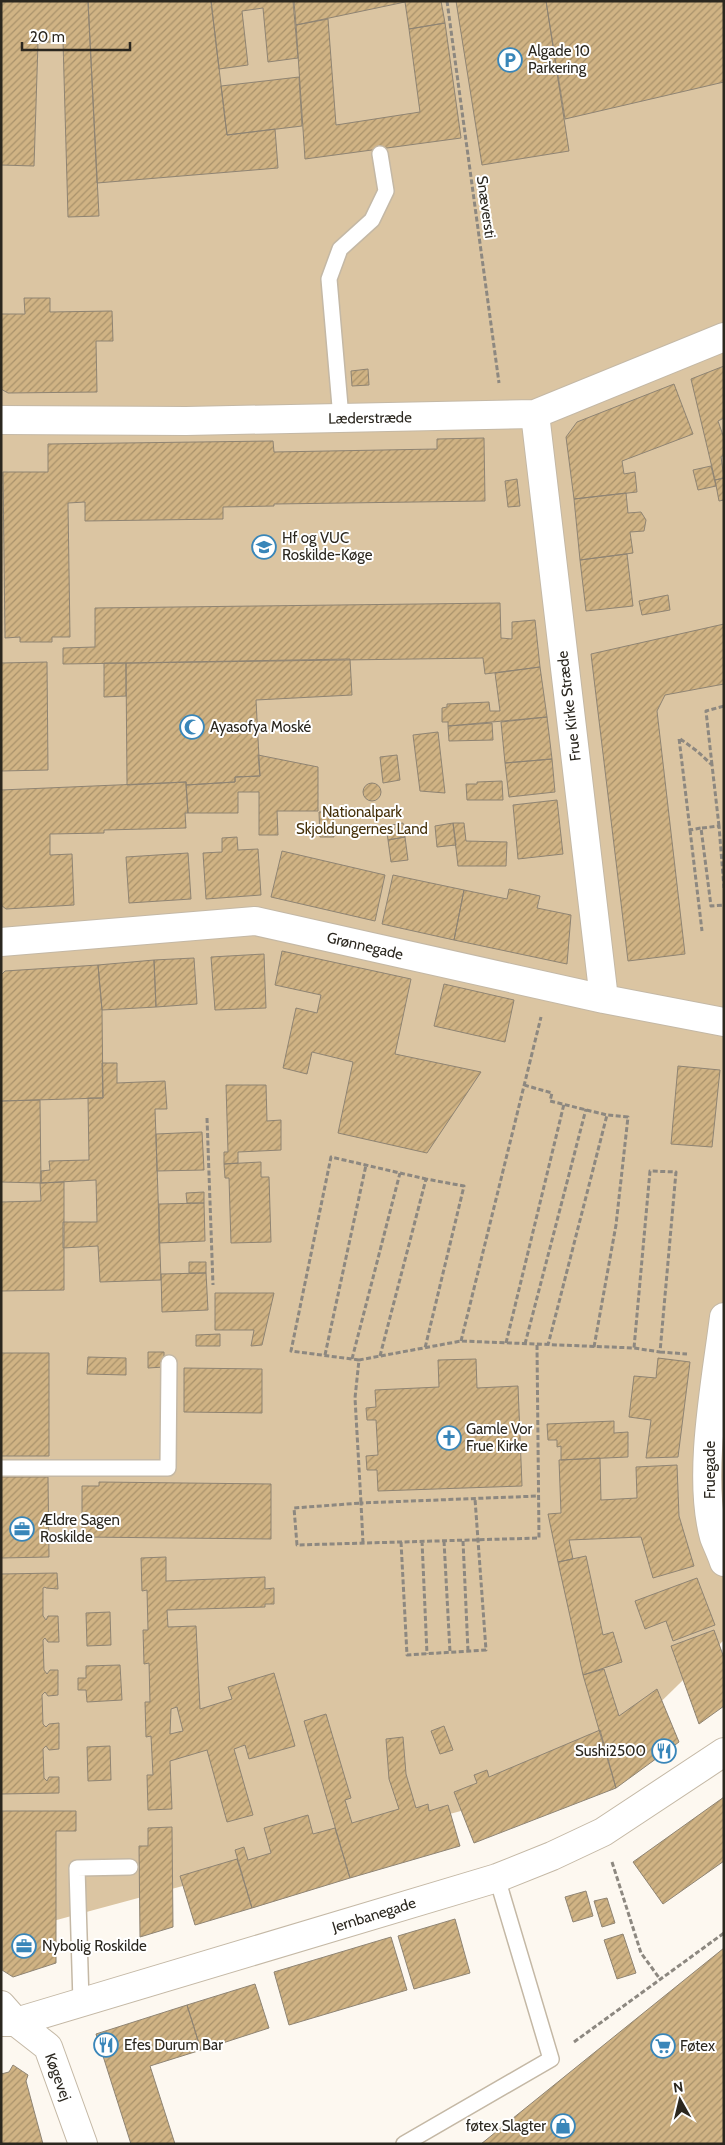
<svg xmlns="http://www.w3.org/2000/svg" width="725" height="2145" viewBox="0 0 725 2145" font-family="Cabin,sans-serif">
  <defs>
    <pattern id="building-hatch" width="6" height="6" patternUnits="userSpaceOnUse" patternTransform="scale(1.25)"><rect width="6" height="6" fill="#d0b384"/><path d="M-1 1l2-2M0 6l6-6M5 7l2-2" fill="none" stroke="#a9926b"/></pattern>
  </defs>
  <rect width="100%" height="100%" fill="#fdf8f0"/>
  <!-- park -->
  <path fill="#dbc5a2" d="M 1,1 L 724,1 L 724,1640 L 583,1778 L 1,1935 Z"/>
  <!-- building -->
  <path fill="url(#building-hatch)" stroke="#8f8473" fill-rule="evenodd" d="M 1,1 L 88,1 L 99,216 L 68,217 L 63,41 L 38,43 L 34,166 L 1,165 Z
    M 88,1 L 211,1 L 227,135 L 275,129 L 278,168 L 97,183 Z
    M 211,1 L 293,1 L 298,58 L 268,62 L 263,8 L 242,11 L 248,65 L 219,69 Z
    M 294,1 L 441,1 L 445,23 L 409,29 L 405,2 L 296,25 Z
    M 456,1 L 546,1 L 569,151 L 482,165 Z
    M 546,1 L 724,1 L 724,82 L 565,119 Z
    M 328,19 L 336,125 L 420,112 L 409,29 L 445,23 L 461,138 L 305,159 L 296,25 Z
    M 299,77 L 302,126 L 227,135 L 221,86 Z
    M 24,298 L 50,298 L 50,312 L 112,311 L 113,341 L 96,341 L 97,392 L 8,393 L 1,389 L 1,314 L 25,314 Z
    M 724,366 L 724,418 L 718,421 L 724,438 L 724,455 L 721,457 L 724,478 L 715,480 L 691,379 Z
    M 368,369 L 369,385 L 352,386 L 351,371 Z
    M 674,384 L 693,434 L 622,461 L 624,474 L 635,472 L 637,492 L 574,499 L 566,437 L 577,422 Z
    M 484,438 L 485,501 L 274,504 L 274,506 L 223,507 L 223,519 L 85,521 L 85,502 L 68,503 L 70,637 L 52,637 L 52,642 L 20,642 L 20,637 L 5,638 L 3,472 L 48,472 L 48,444 L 273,441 L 274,452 L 437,449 L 437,439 Z
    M 711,466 L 716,486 L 698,490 L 693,470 Z
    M 724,478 L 724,500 L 719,501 L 715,480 Z
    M 517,479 L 520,506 L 508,507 L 505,481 Z
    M 626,493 L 628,513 L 641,512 L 646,520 L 644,531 L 630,532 L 633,553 L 580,560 L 574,499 Z
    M 627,554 L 633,606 L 586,611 L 580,560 Z
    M 668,595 L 670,610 L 642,615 L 639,601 Z
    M 500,603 L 501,638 L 512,639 L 512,622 L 535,620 L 540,667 L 485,674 L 483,658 L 63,664 L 63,648 L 95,647 L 95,608 Z
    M 724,624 L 724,684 L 665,695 L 657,711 L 685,954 L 628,961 L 591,654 Z
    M 350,659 L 352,695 L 256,700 L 260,776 L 235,777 L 235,782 L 186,785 L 186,782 L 127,785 L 126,663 Z
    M 47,662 L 48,770 L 1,771 L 1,663 Z
    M 104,663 L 126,663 L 126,696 L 104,697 Z
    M 540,667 L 547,717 L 448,726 L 448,722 L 442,722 L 442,708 L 447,707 L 447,704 L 489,702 L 490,711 L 500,711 L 495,673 Z
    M 547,717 L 552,759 L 505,763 L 501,722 Z
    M 492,723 L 493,740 L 449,741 L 448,726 Z
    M 438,732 L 445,793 L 420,791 L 413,735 Z
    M 258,755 L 318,767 L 318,811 L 277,811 L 278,835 L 259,835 L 259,792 L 238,792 L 238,813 L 188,813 L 186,785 L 235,782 L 235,777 L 260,776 Z
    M 397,755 L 400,780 L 383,783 L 380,757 Z
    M 552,759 L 555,792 L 509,797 L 505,763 Z
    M 502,781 L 503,800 L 467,800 L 466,784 L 477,784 L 477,782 Z
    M 186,782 L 188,813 L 185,813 L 186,828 L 104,830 L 104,833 L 50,834 L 50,855 L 72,854 L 74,905 L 6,909 L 1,905 L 1,790 Z
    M363 792a9 9 0 1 1 18 0a9 9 0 1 1-18 0Z
    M 557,800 L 563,854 L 518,859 L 513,805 Z
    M 333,811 L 334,837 L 320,837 L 319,812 Z
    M 403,823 L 405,837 L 388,840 L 386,826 Z
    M 453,823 L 456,845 L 437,847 L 435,826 Z
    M 453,823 L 464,823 L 466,841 L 507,842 L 506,866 L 458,866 Z
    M 237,837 L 238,850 L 258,849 L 261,895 L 206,899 L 203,853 L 222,852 L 222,838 Z
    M 405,837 L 408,860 L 391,862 L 388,840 Z
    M 282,851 L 385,875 L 375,921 L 271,897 Z
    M 188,853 L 191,899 L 129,903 L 126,857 Z
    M 393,875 L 464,890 L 454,940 L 382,924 Z
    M 509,889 L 540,896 L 537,908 L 571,915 L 567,964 L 454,940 L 464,890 L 507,899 Z
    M 282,951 L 411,979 L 395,1054 L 481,1072 L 427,1153 L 338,1133 L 353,1062 L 312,1052 L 307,1074 L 283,1068 L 296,1008 L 317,1013 L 321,995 L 275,985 Z
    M 264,954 L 266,1008 L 215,1010 L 211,957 Z
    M 194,958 L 197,1004 L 156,1007 L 154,960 Z
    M 154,960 L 156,1007 L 102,1010 L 98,965 Z
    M 98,965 L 102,1010 L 103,1098 L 1,1101 L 1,975 L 5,971 Z
    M 444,984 L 514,1000 L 505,1042 L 434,1026 Z
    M 102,1063 L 117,1063 L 117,1083 L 165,1081 L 167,1109 L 155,1109 L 161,1280 L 100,1282 L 98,1246 L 63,1248 L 63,1222 L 97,1222 L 96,1180 L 41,1183 L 41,1171 L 50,1170 L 49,1161 L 89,1160 L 88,1098 L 103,1098 Z
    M 678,1066 L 720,1070 L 712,1147 L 671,1144 Z
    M 226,1085 L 266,1085 L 267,1121 L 281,1120 L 281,1150 L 238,1152 L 238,1163 L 224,1164 L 224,1152 L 228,1152 Z
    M 40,1100 L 41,1183 L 1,1182 L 1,1101 Z
    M 202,1132 L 204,1170 L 157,1171 L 156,1134 Z
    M 261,1162 L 261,1177 L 269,1177 L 271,1242 L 231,1243 L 229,1178 L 225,1178 L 224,1164 Z
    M 64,1182 L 64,1290 L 1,1291 L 1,1202 L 41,1201 L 40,1183 Z
    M 204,1192 L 204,1203 L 187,1203 L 186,1193 Z
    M 204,1203 L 205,1241 L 159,1243 L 159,1204 Z
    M 189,1262 L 206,1262 L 206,1273 L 189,1273 Z
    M 206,1273 L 208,1310 L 162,1312 L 161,1274 Z
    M 215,1293 L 274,1293 L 262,1345 L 251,1346 L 254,1330 L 215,1330 Z
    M 220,1334 L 220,1346 L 196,1346 L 196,1335 Z
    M 148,1352 L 164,1352 L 164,1367 L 148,1368 Z
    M 1,1353 L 49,1353 L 49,1456 L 1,1456 Z
    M 88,1357 L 126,1358 L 126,1375 L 87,1374 Z
    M 658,1358 L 690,1362 L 678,1457 L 646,1458 L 651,1420 L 629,1417 L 634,1376 L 656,1378 Z
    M 476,1359 L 477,1388 L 518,1386 L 522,1486 L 378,1491 L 377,1470 L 367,1470 L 366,1456 L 378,1455 L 376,1420 L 367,1420 L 366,1408 L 376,1407 L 375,1390 L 439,1387 L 438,1360 Z
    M 184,1368 L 262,1369 L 262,1413 L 184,1412 Z
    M 614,1421 L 614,1433 L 628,1432 L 628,1457 L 561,1460 L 561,1446 L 557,1447 L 557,1440 L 548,1440 L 547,1424 Z
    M 600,1458 L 601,1500 L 637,1498 L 636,1467 L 677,1465 L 679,1516 L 694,1566 L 653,1578 L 641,1537 L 569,1540 L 573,1559 L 558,1562 L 548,1514 L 561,1513 L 559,1460 Z
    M 1,1477 L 48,1477 L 49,1557 L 1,1558 Z
    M 99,1482 L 271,1484 L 271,1539 L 82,1537 L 82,1486 L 99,1486 Z
    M 586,1556 L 603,1635 L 613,1632 L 622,1662 L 583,1675 L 558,1562 Z
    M 166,1557 L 166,1581 L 265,1577 L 265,1589 L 274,1588 L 274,1604 L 265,1604 L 265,1607 L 167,1610 L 168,1627 L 196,1626 L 200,1709 L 232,1699 L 228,1687 L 274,1673 L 295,1746 L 249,1759 L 245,1745 L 234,1749 L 253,1815 L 227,1822 L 207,1750 L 170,1761 L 172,1809 L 148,1810 L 147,1775 L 153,1775 L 151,1736 L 146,1737 L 145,1702 L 150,1702 L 149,1663 L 144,1664 L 143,1630 L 148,1630 L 147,1590 L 142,1591 L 141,1558 ZM 177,1707 L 183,1731 L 170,1734 L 171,1709 Z
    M 57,1573 L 58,1589 L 46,1588 L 45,1587 L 43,1588 L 43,1616 L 46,1620 L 48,1616 L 58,1616 L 59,1642 L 48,1642 L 45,1638 L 43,1640 L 44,1670 L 47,1674 L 50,1670 L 58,1670 L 58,1695 L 48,1696 L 45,1692 L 42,1695 L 43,1724 L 46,1727 L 49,1724 L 59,1723 L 59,1749 L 49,1750 L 46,1746 L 43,1749 L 44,1778 L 47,1781 L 49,1777 L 59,1777 L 59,1793 L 1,1794 L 1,1574 Z
    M 697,1578 L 715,1625 L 673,1641 L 666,1621 L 645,1629 L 635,1601 Z
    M 110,1612 L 111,1645 L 87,1646 L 86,1613 Z
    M 714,1630 L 724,1658 L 724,1706 L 699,1724 L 671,1646 Z
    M 120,1665 L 122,1700 L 87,1702 L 86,1690 L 78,1690 L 78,1678 L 86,1678 L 86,1666 Z
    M 604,1669 L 619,1716 L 657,1689 L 679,1742 L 616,1788 L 583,1675 Z
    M 326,1714 L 351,1798 L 345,1800 L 352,1823 L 399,1809 L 389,1779 L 386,1739 L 403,1737 L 406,1774 L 416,1808 L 428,1804 L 429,1811 L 448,1805 L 460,1846 L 350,1878 L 304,1721 Z
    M 444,1726 L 453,1750 L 440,1754 L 431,1731 Z
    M 600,1730 L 616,1788 L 474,1843 L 454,1792 L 477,1783 L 474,1775 L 487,1770 L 489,1777 Z
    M 110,1746 L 111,1780 L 88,1781 L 87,1747 Z
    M 724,1797 L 724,1861 L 663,1904 L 633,1862 Z
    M 2,1811 L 76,1811 L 76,1831 L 56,1831 L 56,1963 L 13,1977 L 2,1970 Z
    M 308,1815 L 313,1834 L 335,1828 L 350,1878 L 252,1908 L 235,1850 L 244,1847 L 248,1860 L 271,1853 L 264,1828 Z
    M 172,1827 L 173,1927 L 140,1937 L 139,1846 L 148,1846 L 148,1828 Z
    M 237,1859 L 252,1908 L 195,1925 L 180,1876 Z
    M 586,1891 L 593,1916 L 573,1922 L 565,1897 Z
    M 607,1898 L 615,1923 L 602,1927 L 594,1901 Z
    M 455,1919 L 470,1973 L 414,1989 L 398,1936 Z
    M 623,1934 L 636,1973 L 617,1979 L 604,1940 Z
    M 391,1937 L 407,1990 L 289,2025 L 274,1972 Z
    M 724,1948 L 724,2144 L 481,2144 Z
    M 255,1984 L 269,2028 L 201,2050 L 187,2005 Z
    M 187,2005 L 201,2050 L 150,2066 L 175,2144 L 131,2144 L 96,2034 Z
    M 13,2065 L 28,2075 L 26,2081 L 43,2144 L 1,2144 L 1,2074 L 9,2072 Z"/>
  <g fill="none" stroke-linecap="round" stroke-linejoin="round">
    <!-- lane casing -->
    <g stroke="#c4b8a5" stroke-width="18">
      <path id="lane" d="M 341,418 L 329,279 L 340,249 L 372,220 L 386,191 L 380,154
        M 1,1468 L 168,1468 L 169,1363
        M 81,2002 L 77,1868 L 130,1867
        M 404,2144 L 551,2059 L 497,1878"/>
    </g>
    <!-- street casing -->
    <g stroke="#c4b8a5" stroke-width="30">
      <path id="street" d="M 535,414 L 604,999
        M 1,420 L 186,421 L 535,414 L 724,337
        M 1,942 L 255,921 L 604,999 L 724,1022
        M 724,1317 C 716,1381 697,1476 714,1537 C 717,1545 721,1553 724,1562
        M 1,2005 L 16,2022"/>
    </g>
    <!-- secondary casing -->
    <g stroke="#c4b8a5" stroke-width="30">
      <path id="secondary" d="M 1,2022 L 16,2022 L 497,1878 L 552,1856 L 603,1832 L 724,1752
        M 16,2022 L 48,2047 L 83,2144"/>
    </g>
    <!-- path -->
    <path stroke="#8d8880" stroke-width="3" stroke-dasharray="5 2.5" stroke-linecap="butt" d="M 447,1 L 499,383
      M 712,765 L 706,711 L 724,706
      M 719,826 L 712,765 L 697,751 L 679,738 L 690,830 L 701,828 L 711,906 L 724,905
      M 702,828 L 719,826 L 724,888
      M 690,830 L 702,931
      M 524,1085 L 552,1093 L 550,1101 L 607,1115 L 548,1345
      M 207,1118 L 213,1285
      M 461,1341 L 541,1017
      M 506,1343 L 564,1104
      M 525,1344 L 586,1109
      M 537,1345 L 539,1538 L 297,1545 L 294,1508 L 361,1503 L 355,1398 L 359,1360 L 461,1341 L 634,1348 L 660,1352 L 676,1172 L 650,1171 L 634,1348
      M 594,1347 L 616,1225 L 628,1117 L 607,1115
      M 660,1352 L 687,1354
      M 325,1355 L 366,1165
      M 380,1356 L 426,1179 L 464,1186 L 425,1348
      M 352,1359 L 400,1173
      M 359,1360 L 291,1351 L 331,1157 L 426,1179
      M 422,1541 L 427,1654
      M 444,1541 L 450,1652
      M 463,1541 L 468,1651
      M 401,1542 L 407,1655 L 486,1650 L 475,1499
      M 363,1543 L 361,1503 L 538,1496
      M 612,1862 L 641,1953 L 660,1979
      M 574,2042 L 724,1933"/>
    <!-- lane -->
    <use href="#lane" stroke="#fff" stroke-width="15"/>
    <!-- street -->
    <use href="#street" stroke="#fff" stroke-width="28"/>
    <!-- secondary -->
    <use href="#secondary" stroke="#fff" stroke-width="28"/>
  </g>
  <!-- icons -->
  <defs>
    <g id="parking-ring" transform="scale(1.25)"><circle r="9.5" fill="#fff" stroke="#3986b9" stroke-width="1.5"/><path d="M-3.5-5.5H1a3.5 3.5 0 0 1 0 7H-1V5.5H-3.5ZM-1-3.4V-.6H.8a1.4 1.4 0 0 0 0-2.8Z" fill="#3986b9"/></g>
    <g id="school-ring" transform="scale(1.25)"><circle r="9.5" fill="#fff" stroke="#3986b9" stroke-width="1.5"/><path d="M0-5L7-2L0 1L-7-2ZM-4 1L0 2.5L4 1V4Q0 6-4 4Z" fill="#3986b9"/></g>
    <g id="mosque-ring" transform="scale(1.25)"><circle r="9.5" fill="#fff" stroke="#3986b9" stroke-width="1.5"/><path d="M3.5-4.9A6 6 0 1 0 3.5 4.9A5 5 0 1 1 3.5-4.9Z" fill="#3986b9"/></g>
    <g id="church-ring" transform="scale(1.25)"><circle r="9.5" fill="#fff" stroke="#3986b9" stroke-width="1.5"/><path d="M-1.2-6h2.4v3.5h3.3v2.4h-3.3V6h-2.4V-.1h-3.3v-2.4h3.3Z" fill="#3986b9"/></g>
    <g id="office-ring" transform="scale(1.25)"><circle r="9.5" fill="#fff" stroke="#3986b9" stroke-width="1.5"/><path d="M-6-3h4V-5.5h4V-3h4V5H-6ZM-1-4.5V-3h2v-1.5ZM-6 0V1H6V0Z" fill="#3986b9"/></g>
    <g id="restaurant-ring" transform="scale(1.25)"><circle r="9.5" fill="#fff" stroke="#3986b9" stroke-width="1.5"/><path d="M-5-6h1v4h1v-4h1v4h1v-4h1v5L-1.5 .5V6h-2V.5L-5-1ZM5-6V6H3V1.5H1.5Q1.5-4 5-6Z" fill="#3986b9"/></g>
    <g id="supermarket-ring" transform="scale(1.25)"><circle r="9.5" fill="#fff" stroke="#3986b9" stroke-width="1.5"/><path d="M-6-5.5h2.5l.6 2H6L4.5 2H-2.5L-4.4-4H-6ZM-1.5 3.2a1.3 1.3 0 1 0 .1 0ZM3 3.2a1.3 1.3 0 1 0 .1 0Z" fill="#3986b9"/></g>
    <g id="shop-ring" transform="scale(1.25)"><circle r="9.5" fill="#fff" stroke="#3986b9" stroke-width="1.5"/><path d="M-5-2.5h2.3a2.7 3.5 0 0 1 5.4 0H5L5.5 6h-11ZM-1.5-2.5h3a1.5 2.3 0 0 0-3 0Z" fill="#3986b9"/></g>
  </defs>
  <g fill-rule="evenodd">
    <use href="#parking-ring" x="510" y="60"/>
    <use href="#school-ring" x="264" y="547"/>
    <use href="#mosque-ring" x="192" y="727"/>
    <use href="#church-ring" x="449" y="1438"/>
    <use href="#office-ring" x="22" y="1529"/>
    <use href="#restaurant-ring" x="664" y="1751"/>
    <use href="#office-ring" x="24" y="1946"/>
    <use href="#restaurant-ring" x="106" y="2045"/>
    <use href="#supermarket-ring" x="663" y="2046"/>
    <use href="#shop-ring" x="563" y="2126"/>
  </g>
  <g text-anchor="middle" stroke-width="4" stroke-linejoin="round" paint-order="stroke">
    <!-- poi labels -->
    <g font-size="15" fill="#2b271f" stroke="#fff" text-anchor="start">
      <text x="528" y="56">Algade 10<tspan x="528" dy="17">Parkering</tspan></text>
      <text x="282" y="543">Hf og VUC<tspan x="282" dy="17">Roskilde-Køge</tspan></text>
      <text x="210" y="732">Ayasofya Moské</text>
      <text x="466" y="1434">Gamle Vor<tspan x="466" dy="17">Frue Kirke</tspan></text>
      <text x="40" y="1525">Ældre Sagen<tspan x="40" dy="17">Roskilde</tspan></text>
      <text x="646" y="1756" text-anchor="end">Sushi2500</text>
      <text x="42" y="1951">Nybolig Roskilde</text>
      <text x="124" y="2050">Efes Durum Bar</text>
      <text x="680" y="2051">Føtex</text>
      <text x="546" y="2131" text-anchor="end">føtex Slagter</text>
    </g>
    <!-- street labels -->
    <g font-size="15" fill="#2b271f" stroke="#fff">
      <text transform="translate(486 207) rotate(82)" y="5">Snæversti</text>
      <text transform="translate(370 418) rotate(-1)" y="5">Læderstræde</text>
      <text transform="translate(569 706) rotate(-97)" y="5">Frue Kirke Stræde</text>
      <text transform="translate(365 946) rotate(13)" y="5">Grønnegade</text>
      <text transform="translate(710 1470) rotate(-90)" y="5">Fruegade</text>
      <text transform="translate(374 1915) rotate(-17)" y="5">Jernbanegade</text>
      <text transform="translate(58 2077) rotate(70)" y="5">Køgevej</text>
    </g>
    <!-- park labels -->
    <g font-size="15" fill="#46310a" stroke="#fff">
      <text x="362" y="817">Nationalpark<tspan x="362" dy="17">Skjoldungernes Land</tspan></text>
    </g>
  </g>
  <!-- border -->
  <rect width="725" height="2145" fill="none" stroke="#2b271f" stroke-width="5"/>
  <!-- north arrow -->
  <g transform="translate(680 2100) rotate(352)" stroke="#ffffff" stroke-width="4" paint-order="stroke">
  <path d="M0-4L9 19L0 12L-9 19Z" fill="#2b271f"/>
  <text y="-8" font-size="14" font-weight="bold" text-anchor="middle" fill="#2b271f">N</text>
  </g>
  <!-- scale -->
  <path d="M22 42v8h108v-8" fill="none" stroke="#2b271f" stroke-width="2.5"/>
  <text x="30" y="42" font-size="15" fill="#2b271f" stroke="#ffffff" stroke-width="4" paint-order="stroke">20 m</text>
</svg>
